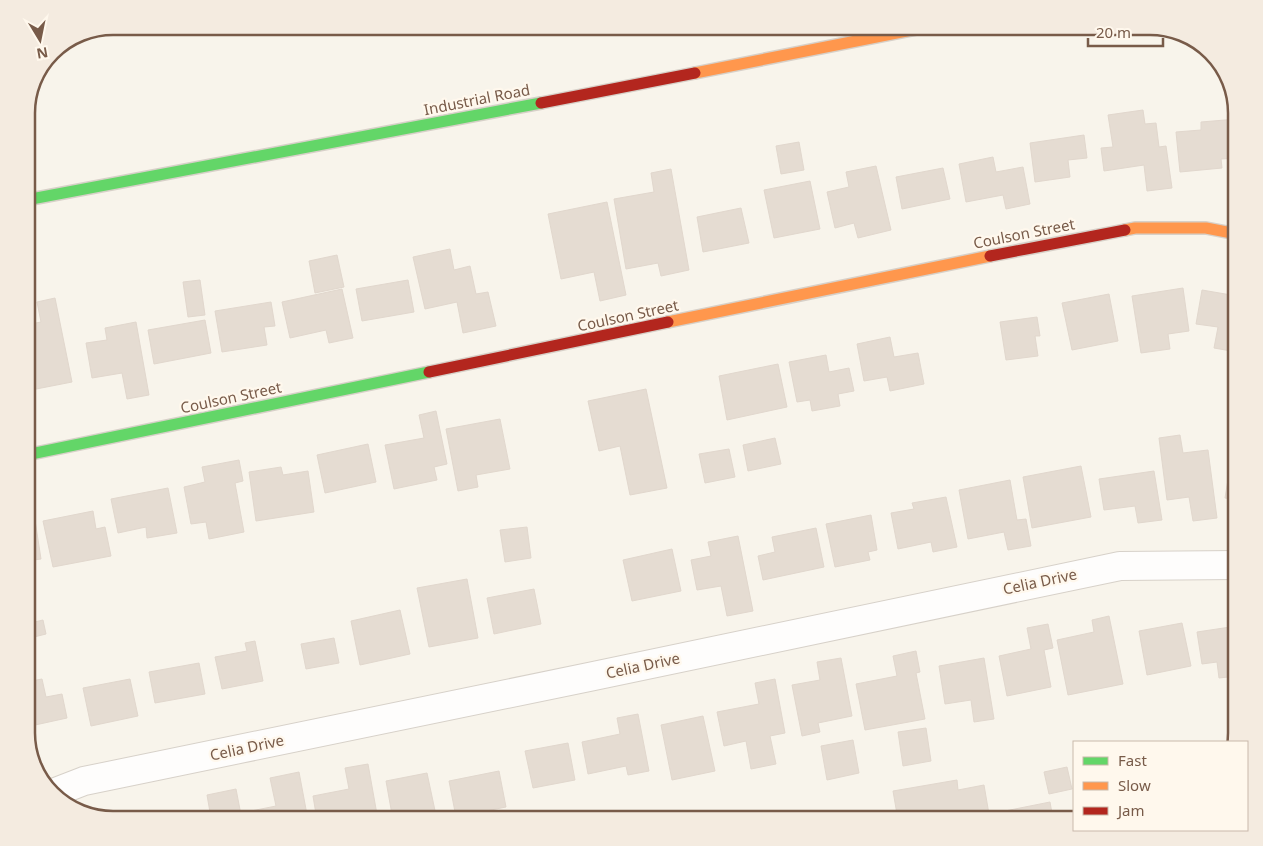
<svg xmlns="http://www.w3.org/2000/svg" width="1263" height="846" viewBox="0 0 1263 846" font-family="'Noto Sans',sans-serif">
  <rect width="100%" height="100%" fill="#f8f4eb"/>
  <!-- building -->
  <path fill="#e5dcd2" stroke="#e1d7cd" d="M 1143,110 L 1145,124 L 1156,123 L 1159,147 L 1166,146 L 1172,188 L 1147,191 L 1144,165 L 1104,171 L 1101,148 L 1113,147 L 1108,115 Z
    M 1237,119 L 1237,158 L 1221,159 L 1222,168 L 1180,172 L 1176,132 L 1201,130 L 1201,122 Z
    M 1084,135 L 1087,158 L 1068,160 L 1070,177 L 1035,182 L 1030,143 Z
    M 799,142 L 804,170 L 781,174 L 776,146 Z
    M 993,157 L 996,172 L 1023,167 L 1030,204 L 1006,209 L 1003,195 L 966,202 L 959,164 Z
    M 876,166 L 891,230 L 858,238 L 854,223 L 835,228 L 827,192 L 849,187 L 846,172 Z
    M 943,168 L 950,199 L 902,209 L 896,177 Z
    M 671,169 L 689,270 L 661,276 L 658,263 L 626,269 L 614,199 L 654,192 L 651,173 Z
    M 810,181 L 820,229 L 774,238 L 764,190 Z
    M 607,202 L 626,295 L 600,301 L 594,272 L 561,279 L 548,214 Z
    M 741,208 L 749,243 L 703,252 L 697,217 Z
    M 450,249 L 454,270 L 470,266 L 476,294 L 488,292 L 496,326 L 463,333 L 457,302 L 425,309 L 413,257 Z
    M 337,255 L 344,287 L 315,293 L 309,261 Z
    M 200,280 L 205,315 L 188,317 L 183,282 Z
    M 408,280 L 414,312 L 362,321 L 356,289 Z
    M 1183,288 L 1189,331 L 1168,334 L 1170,349 L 1141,353 L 1132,296 Z
    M 342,289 L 353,338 L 329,343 L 326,330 L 290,338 L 282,302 Z
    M 1202,290 L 1237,296 L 1237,352 L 1214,348 L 1218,327 L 1196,324 Z
    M 1109,294 L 1118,341 L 1072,350 L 1062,303 Z
    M 55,298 L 72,382 L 26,391 L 26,325 L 41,322 L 37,302 Z
    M 271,302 L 275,326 L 264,327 L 267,345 L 222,352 L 215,311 Z
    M 1037,317 L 1040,336 L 1035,336 L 1038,356 L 1006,360 L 1000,322 Z
    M 205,320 L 211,353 L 154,364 L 148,330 Z
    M 136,322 L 149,395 L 127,399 L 122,373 L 92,378 L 86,343 L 107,340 L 105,328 Z
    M 890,337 L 894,357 L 918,353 L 924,384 L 890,391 L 887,377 L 864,381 L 857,344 Z
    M 826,355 L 829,372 L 849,368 L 854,391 L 838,394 L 840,406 L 812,411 L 810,400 L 797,402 L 789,362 Z
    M 778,364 L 787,407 L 727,420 L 719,376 Z
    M 646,389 L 667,488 L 630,495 L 620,446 L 599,451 L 588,401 Z
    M 436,411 L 447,464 L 434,467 L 437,480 L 394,489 L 385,445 L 424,438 L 419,415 Z
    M 500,419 L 510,469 L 476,475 L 478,487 L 458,491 L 446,429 Z
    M 1180,435 L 1183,453 L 1208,450 L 1217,518 L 1193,521 L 1189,497 L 1167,500 L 1159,438 Z
    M 775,438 L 781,464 L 748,471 L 743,445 Z
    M 368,444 L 376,482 L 325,493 L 317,455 Z
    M 729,449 L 735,477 L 705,483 L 699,454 Z
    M 239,460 L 243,481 L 235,483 L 244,532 L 209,539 L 206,522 L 191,524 L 184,487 L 205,482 L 202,467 Z
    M 1081,466 L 1091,517 L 1032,528 L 1023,477 Z
    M 281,467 L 283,475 L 308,471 L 314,512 L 256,521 L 249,472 Z
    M 1230,467 L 1237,468 L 1237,500 L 1225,498 Z
    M 1154,471 L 1162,520 L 1138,523 L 1135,506 L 1104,510 L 1099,479 Z
    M 1010,480 L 1017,520 L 1026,519 L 1031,546 L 1008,550 L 1004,532 L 968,539 L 959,490 Z
    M 168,488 L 177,533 L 147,538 L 146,527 L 118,533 L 111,499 Z
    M 946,497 L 957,547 L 933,552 L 931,542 L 898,549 L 891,513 L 914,509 L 912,503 Z
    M 33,507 L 41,559 L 26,561 L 26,508 Z
    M 93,511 L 96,529 L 105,527 L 111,556 L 53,567 L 43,521 Z
    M 871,515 L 877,550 L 868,552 L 870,560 L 835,567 L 826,524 Z
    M 527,527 L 531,558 L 505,562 L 500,530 Z
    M 816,528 L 824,567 L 763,580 L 758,556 L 775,552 L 772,537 Z
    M 738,536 L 753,611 L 727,616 L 721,586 L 697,590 L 691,560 L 711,556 L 708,542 Z
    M 672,549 L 681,591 L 632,601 L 623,560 Z
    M 467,579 L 478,638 L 429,647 L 417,588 Z
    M 534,589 L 541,624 L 494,634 L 487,598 Z
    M 400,610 L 410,654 L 360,665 L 351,621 Z
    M 1109,616 L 1123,684 L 1068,695 L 1057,640 L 1094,632 L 1092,620 Z
    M 43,620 L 46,634 L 26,639 L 26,624 Z
    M 1182,623 L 1191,666 L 1147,675 L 1139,631 Z
    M 1048,624 L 1053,648 L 1044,650 L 1051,687 L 1007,696 L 999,656 L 1031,649 L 1027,628 Z
    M 1237,626 L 1237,676 L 1219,678 L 1217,662 L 1202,664 L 1197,632 Z
    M 334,638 L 339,663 L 306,669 L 301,644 Z
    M 255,641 L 263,681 L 222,689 L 215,657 L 247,651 L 245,643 Z
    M 916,651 L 920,672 L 916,673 L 925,719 L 865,730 L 856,684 L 897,676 L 893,656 Z
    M 841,658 L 852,716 L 818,723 L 820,732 L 802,736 L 792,685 L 820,680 L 817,662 Z
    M 984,658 L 994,719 L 974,722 L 971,700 L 945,704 L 939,666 Z
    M 199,663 L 205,694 L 155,703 L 149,672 Z
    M 42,679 L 46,697 L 62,694 L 67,718 L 26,727 L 26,682 Z
    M 130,679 L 138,716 L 91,726 L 83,688 Z
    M 775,679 L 785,733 L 770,736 L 776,764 L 751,769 L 746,741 L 724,746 L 717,712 L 759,704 L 755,683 Z
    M 638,714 L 649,771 L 628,775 L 626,766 L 588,774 L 582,742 L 620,734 L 617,718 Z
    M 703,716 L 715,771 L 672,780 L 661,725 Z
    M 926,728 L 931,761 L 903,766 L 898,732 Z
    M 853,740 L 859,773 L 827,780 L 821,746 Z
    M 568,743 L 575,780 L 533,788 L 525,751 Z
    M 368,764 L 378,820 L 317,820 L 313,796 L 349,789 L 345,768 Z
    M 1067,767 L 1072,789 L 1049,794 L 1044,772 Z
    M 499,771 L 506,807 L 456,817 L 449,781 Z
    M 299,772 L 308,820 L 253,820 L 251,811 L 276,806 L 270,778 Z
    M 427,773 L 437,820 L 393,820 L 386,781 Z
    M 957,780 L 958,790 L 984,785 L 990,820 L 898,820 L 893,791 Z
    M 236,789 L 242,820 L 202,820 L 211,818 L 207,795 Z
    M 1050,802 L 1053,819 L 1071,815 L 1072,820 L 1002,820 L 1000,812 Z"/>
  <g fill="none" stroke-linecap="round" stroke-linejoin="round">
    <!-- street casing -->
    <g stroke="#d7d1c9" stroke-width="30">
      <path id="street" d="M 53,793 L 84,781 L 589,677 L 1120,566 L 1237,565"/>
    </g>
    <!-- fast casing -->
    <g stroke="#d7d0c8" stroke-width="14">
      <path id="fast" d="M 26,200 L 541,103
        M 26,455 L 429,372"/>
    </g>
    <!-- slow casing -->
    <g stroke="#d7d0c8" stroke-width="14">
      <path id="slow" d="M 695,73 L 932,26
        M 1125,230 L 1135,228 L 1206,228 L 1237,234
        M 668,322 L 990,256"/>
    </g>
    <!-- jam casing -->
    <g stroke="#d7d0c8" stroke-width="14">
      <path id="jam" d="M 541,103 L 695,73
        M 990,256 L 1125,230
        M 429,372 L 668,322"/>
    </g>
    <!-- street -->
    <use href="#street" stroke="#fefdfc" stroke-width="28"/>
    <!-- fast -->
    <use href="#fast" stroke="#63d668" stroke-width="11"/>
    <!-- slow -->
    <use href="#slow" stroke="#ff974d" stroke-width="11"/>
    <!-- jam -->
    <use href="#jam" stroke="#b3261e" stroke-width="11"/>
  </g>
  <g text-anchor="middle" stroke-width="4.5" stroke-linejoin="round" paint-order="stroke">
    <!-- street labels -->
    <g font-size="15" fill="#785b49" stroke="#fff8ed">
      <text transform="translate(477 100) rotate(-11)" y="5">Industrial Road</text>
      <text transform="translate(1024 234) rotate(-11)" y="5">Coulson Street</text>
      <text transform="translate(628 316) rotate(-12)" y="5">Coulson Street</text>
      <text transform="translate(231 398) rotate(-12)" y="5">Coulson Street</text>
      <text transform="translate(1040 582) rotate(-12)" y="5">Celia Drive</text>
      <text transform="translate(643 666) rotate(-12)" y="5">Celia Drive</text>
      <text transform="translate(247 748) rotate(-12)" y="5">Celia Drive</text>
    </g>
  </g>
  <!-- crop -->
  <path d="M0 0H1263V846H0ZM113 35H1150A78 78 0 0 1 1228 113V733A78 78 0 0 1 1150 811H113A78 78 0 0 1 35 733V113A78 78 0 0 1 113 35Z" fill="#f4ebe0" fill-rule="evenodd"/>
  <path fill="none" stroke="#785b49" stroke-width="2.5" d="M113 35H1150A78 78 0 0 1 1228 113V733A78 78 0 0 1 1150 811H113A78 78 0 0 1 35 733V113A78 78 0 0 1 113 35Z"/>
  <!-- legend -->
  <rect x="1073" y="741" width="175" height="90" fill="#fff8ed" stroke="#c9b9ab"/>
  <rect x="1083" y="757" width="25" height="8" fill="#63d668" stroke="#c9b9ab"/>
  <text x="1118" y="766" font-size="15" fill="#785b49">Fast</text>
  <rect x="1083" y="782" width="25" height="8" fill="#ff974d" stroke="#c9b9ab"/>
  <text x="1118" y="791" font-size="15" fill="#785b49">Slow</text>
  <rect x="1083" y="807" width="25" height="8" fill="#b3261e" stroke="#c9b9ab"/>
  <text x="1118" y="816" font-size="15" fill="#785b49">Jam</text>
  <!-- north arrow -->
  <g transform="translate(40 40) rotate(170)" stroke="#fff8ed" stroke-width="4" paint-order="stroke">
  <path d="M0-4L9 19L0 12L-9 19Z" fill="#785b49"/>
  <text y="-8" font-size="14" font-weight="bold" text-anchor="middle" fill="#785b49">N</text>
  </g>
  <!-- scale -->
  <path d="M1088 38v8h75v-8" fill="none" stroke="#785b49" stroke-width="2.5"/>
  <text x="1096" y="38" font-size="15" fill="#785b49" stroke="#fff8ed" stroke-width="4" paint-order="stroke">20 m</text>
</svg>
